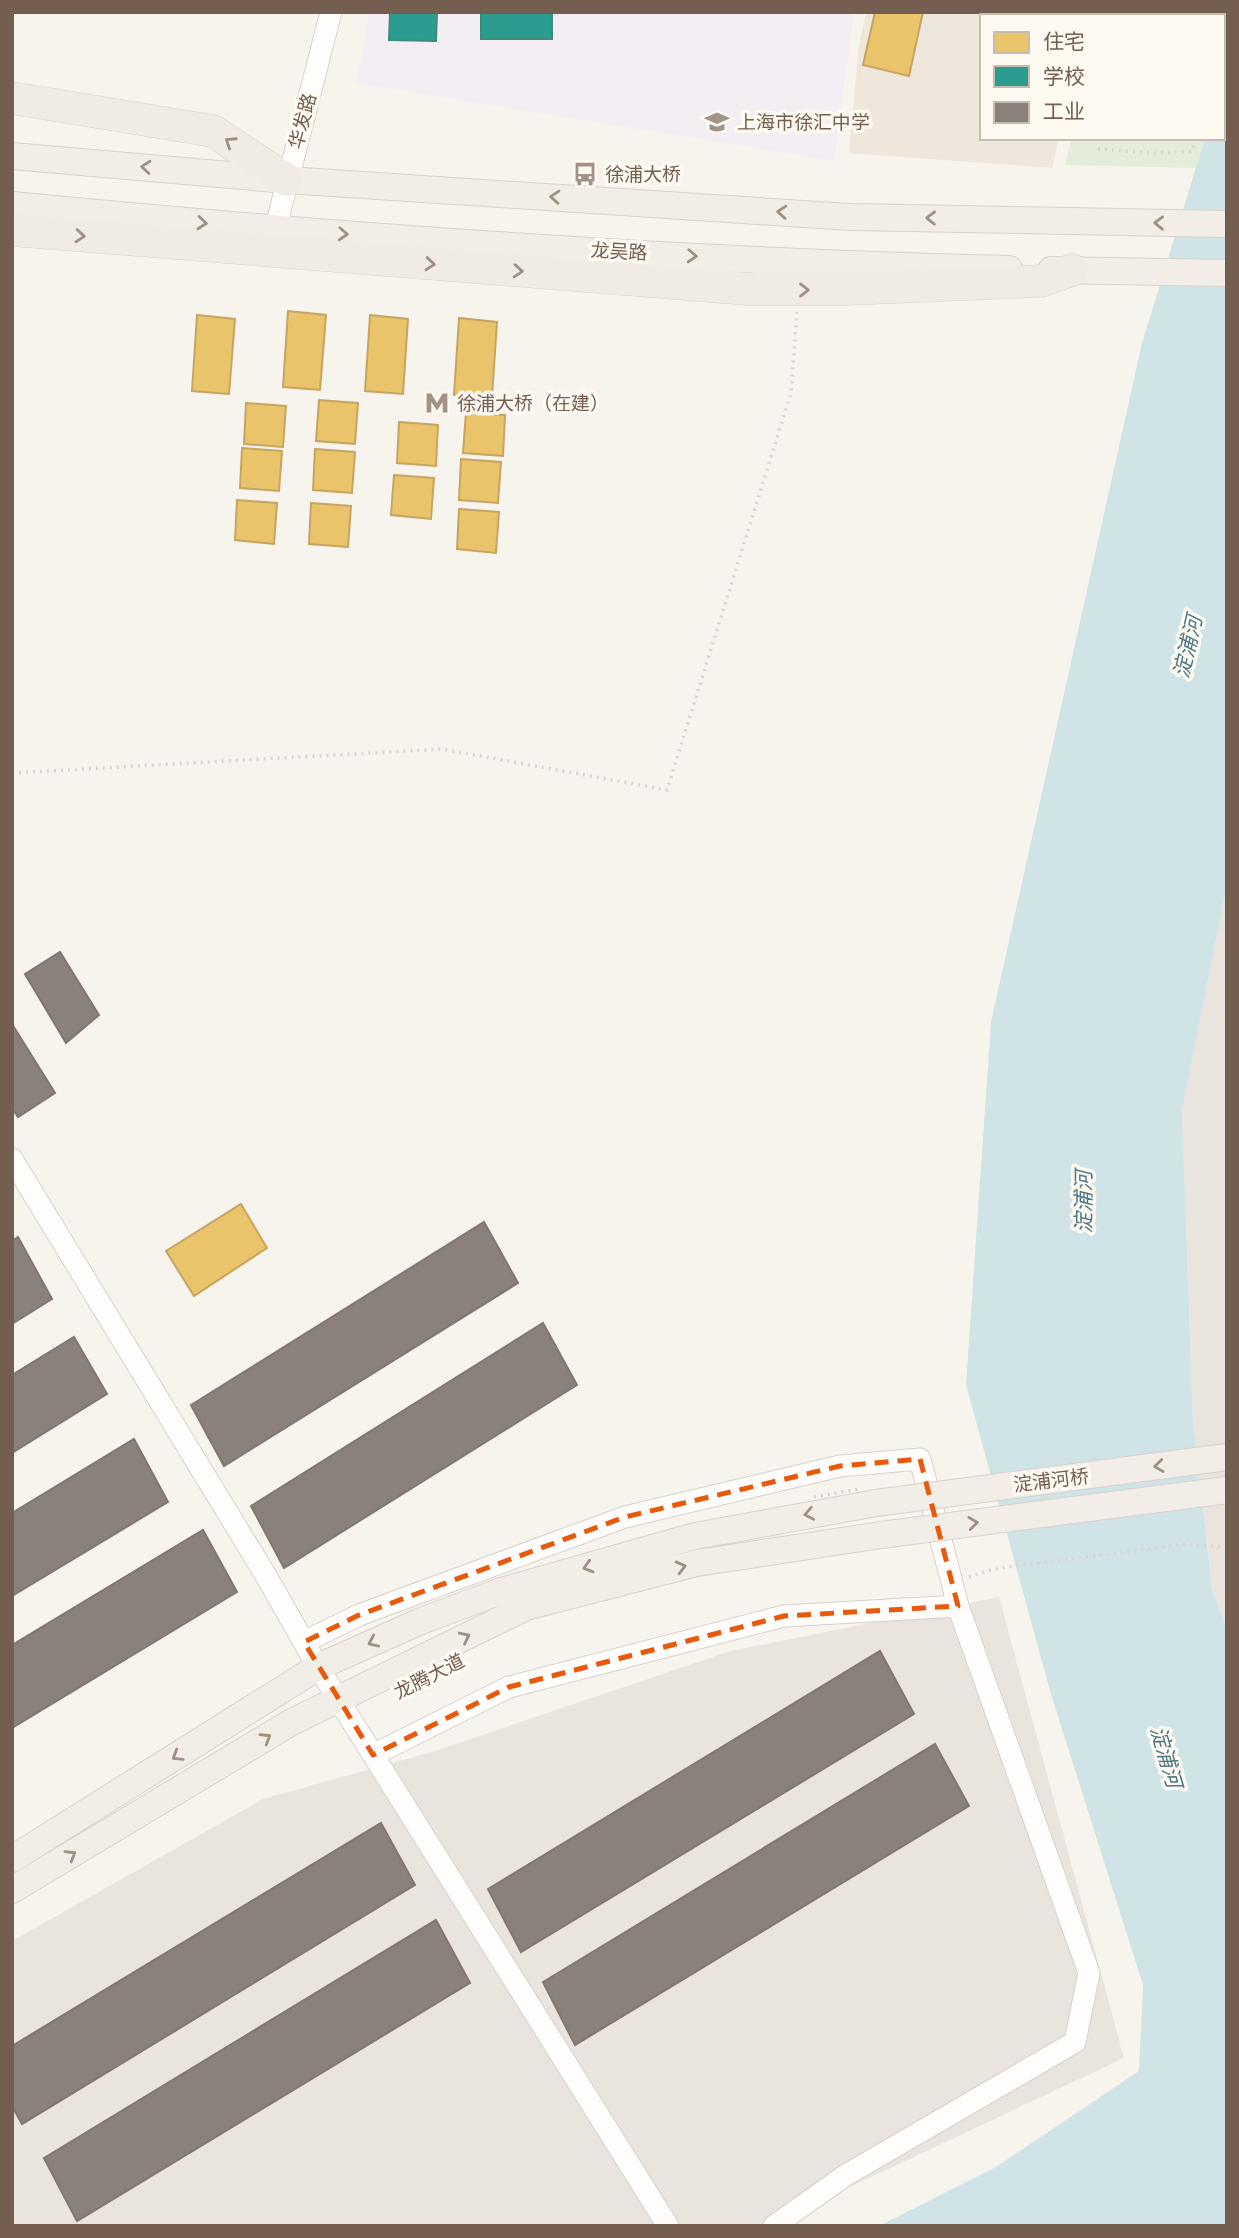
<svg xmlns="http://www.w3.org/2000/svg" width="1239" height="2238" viewBox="0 0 1239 2238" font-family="'PT Sans Narrow','Noto Sans SC',sans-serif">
  <rect width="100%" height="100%" fill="#f7f4ee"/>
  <!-- residential -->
  <path fill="#efe7dc" d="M 866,12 L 1089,12 L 1088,16 L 982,16 L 982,138 L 1059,138 L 1052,168 L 849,153 L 859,45 Z"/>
  <!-- industrial -->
  <path fill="#eae4df" d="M 1227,885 L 1227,1627 L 1212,1590 L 1193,1420 L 1182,1111 Z
    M 999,1597 L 1124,2058 L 767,2226 L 12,2226 L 12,1941 L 263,1799 L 432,1752 L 731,1651 Z"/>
  <!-- education -->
  <path fill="#f4edf4" d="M 370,12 L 854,12 L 834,161 L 356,83 Z"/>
  <!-- green -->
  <path fill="#e4edda" d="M 1102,12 L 1227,12 L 1227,68 L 1223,80 L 1223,16 L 1101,16 Z
    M 1072,138 L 1205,138 L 1196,168 L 1065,165 Z"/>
  <!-- water -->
  <path fill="#d0e3e6" d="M 1227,68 L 1227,885 L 1182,1111 L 1193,1420 L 1212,1590 L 1227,1627 L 1227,2226 L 879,2226 L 996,2167 L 1139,2071 L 1143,1985 L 1051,1694 L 966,1385 L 991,1022 L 1142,343 L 1205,138 L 1223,138 L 1223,80 Z"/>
  <!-- homes -->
  <path fill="#e9c46a" stroke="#c6a562" stroke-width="2" d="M 875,12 L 923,12 L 909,76 L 863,65 Z
    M 1005,12 L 1053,12 L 1052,16 L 1004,16 Z
    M 288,311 L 326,315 L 320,390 L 283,387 Z
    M 197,315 L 235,319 L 229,394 L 192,391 Z
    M 370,315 L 408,319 L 403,394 L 365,391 Z
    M 459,318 L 497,322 L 492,397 L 454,395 Z
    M 319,400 L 358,403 L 355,444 L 316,441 Z
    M 246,403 L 286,406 L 283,447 L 244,444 Z
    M 466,412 L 505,415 L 503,456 L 463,453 Z
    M 399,422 L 438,425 L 436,466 L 397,463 Z
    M 242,448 L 282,451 L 279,491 L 240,488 Z
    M 315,449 L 355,452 L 352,493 L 313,490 Z
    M 461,459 L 501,462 L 498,503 L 459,500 Z
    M 394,475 L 434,478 L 431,519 L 391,515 Z
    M 237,500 L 277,503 L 274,544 L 235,540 Z
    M 311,503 L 351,506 L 348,547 L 309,544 Z
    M 459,509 L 499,512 L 496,553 L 457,549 Z
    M 241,1204 L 267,1248 L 194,1296 L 166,1251 Z"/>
  <!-- schools -->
  <path fill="#2a9d8f" stroke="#408a7c" stroke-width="2" d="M 390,12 L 437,12 L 436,41 L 389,40 Z
    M 481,12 L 552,12 L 552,39 L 481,39 Z"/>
  <!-- industry -->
  <path fill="#8a817c" stroke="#83766e" stroke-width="2" d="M 60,952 L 99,1015 L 66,1043 L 25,974 Z
    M 12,1024 L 55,1093 L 18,1117 L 12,1108 Z
    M 484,1222 L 518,1283 L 224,1466 L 191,1405 Z
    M 18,1237 L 52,1299 L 12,1324 L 12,1241 Z
    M 543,1323 L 577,1385 L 284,1568 L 251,1506 Z
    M 74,1337 L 107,1394 L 12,1453 L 12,1375 Z
    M 134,1439 L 168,1502 L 12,1596 L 12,1513 Z
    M 203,1530 L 237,1592 L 12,1728 L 12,1645 Z
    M 880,1651 L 914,1714 L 521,1952 L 488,1889 Z
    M 935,1744 L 969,1806 L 575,2045 L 543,1982 Z
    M 381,1823 L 415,1885 L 22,2124 L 12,2106 L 12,2046 Z
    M 436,1920 L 470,1983 L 77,2221 L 44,2158 Z"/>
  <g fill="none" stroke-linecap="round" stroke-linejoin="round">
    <!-- minor casing -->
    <g stroke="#d6d1cc" stroke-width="23">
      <path id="minor" d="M 275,230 L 331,12
        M 12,1159 L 265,1574 L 318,1667 L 668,2226
        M 304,1642 L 359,1615 L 625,1517 L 840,1466 L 920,1459 L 958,1606
        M 373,1755 L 509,1687 L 784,1616 L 958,1606 L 1089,1973 L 1075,2042 L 846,2175 L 774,2226"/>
    </g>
    <!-- major casing -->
    <g stroke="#d8d1cb" stroke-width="28">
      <path id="major" d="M 12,156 L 287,180 L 850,217 L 1227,224
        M 12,205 C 343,237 676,261 1009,269
        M 1051,270 L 1227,273
        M 12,1859 L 318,1667 L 421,1621 L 501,1591 L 695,1536 L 876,1503
        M 12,1890 L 290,1723 L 526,1607 L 697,1563 L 881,1535"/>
    </g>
    <!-- highway casing -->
    <g stroke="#d8d1cb" stroke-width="33">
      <path id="highway" d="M 12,98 L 213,131 L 287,180
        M 12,230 L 748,289 L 847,289 L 1041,281 L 1072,270"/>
    </g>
    <!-- path -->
    <path stroke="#d9d4d0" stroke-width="3.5" stroke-dasharray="2 5" stroke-linecap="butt" d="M 1223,53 L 1227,42
      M 1098,149 L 1154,153 L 1192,151 L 1196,138
      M 12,773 L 442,749 L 667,790 L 791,393 L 797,312
      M 969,1577 L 993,1569 L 1186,1544 L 1227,1548"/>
    <!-- minor -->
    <use href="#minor" stroke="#fefdfc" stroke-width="21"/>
    <!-- major -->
    <use href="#major" stroke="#f2eee7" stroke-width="26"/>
    <!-- highway -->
    <use href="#highway" stroke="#f1ebe6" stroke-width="32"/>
    <!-- major-bridge casing -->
    <g stroke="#d8d1cb" stroke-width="28" stroke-linecap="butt">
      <path id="major-bridge" d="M 876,1503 L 1227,1457
        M 881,1535 L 1227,1490"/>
    </g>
    <!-- path-bridge -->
    <path stroke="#d9d4d0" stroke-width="3.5" stroke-dasharray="2 5" stroke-linecap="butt" d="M 814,1497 L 858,1489"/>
    <!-- major-bridge -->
    <use href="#major-bridge" stroke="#f2eee7" stroke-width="26"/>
  </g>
  <!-- one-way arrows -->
  <defs><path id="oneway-chevron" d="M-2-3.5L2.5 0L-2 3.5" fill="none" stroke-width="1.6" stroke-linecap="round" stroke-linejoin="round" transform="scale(1.75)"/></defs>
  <g stroke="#a08f84">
    <use href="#oneway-chevron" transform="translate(230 142) rotate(-147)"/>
    <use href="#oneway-chevron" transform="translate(80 236) rotate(5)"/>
    <use href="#oneway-chevron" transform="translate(430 264) rotate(5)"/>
    <use href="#oneway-chevron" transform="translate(518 271) rotate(4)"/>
    <use href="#oneway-chevron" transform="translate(804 290)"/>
  </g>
  <g stroke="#a09084">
    <use href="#oneway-chevron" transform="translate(146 167) rotate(-175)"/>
    <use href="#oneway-chevron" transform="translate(555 197) rotate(-176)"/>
    <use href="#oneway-chevron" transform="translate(782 212) rotate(-176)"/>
    <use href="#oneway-chevron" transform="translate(931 218) rotate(-179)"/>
    <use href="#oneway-chevron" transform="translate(202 223) rotate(6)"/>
    <use href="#oneway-chevron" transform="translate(1159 223) rotate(-179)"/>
    <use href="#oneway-chevron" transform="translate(343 234) rotate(3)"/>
    <use href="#oneway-chevron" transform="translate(692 256) rotate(3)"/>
    <use href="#oneway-chevron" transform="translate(1159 1466) rotate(173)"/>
    <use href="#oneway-chevron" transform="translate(809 1514) rotate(169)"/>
    <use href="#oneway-chevron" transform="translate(973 1523) rotate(-7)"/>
    <use href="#oneway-chevron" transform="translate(588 1567) rotate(164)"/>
    <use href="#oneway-chevron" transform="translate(681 1567) rotate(-14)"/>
    <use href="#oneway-chevron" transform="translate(465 1637) rotate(-26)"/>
    <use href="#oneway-chevron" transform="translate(373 1642) rotate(156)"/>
    <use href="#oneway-chevron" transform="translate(266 1738) rotate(-31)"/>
    <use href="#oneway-chevron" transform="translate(177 1756) rotate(148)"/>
    <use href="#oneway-chevron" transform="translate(71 1855) rotate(-31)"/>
  </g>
  <!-- marked area -->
  <path fill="none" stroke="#e8590c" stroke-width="5" stroke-dasharray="14 9" stroke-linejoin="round" d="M 920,1459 L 958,1606 L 784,1616 L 509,1687 L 373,1755 L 304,1642 L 359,1615 L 625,1517 L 840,1466 Z"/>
  <!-- icons -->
  <defs>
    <g id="school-bare" transform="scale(1.89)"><path d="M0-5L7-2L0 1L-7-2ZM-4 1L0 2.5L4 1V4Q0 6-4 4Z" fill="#a29287" stroke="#fef9f1" stroke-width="2.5" paint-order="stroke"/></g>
    <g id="bus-bare" transform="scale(1.89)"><path d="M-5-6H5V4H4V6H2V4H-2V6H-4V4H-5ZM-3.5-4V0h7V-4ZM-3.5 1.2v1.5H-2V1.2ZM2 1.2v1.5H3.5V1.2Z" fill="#a29287" stroke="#fef9f1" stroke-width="2.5" paint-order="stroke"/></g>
    <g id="metro-bare" transform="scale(1.89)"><path d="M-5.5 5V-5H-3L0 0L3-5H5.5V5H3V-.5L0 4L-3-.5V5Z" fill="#a29287" stroke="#fef9f1" stroke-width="2.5" paint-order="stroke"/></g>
  </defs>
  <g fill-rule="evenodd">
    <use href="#school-bare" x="717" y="122"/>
    <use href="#bus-bare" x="585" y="174"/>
    <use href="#metro-bare" x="437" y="403"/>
  </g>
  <g text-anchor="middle" stroke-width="7" stroke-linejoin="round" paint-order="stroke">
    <!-- street labels -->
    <g font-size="19" fill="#745e4f" stroke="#fef9f1">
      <text transform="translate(302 121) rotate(-75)" y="7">华发路</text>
      <text transform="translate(619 251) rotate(3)" y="7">龙吴路</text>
      <text transform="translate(1051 1480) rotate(-7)" y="7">淀浦河桥</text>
      <text transform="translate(429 1676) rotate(-27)" y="7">龙腾大道</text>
    </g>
    <!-- poi labels -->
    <g font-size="19" fill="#745e4f" stroke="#fef9f1" text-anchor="start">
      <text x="737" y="129">上海市徐汇中学</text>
      <text x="605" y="181">徐浦大桥</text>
      <text x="457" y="410">徐浦大桥（在建）</text>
    </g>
    <!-- water labels -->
    <g font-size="21" font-style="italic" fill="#4b7885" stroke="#fef9f1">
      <text transform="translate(1188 647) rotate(-77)" y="7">淀浦河</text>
      <text transform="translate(1084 1202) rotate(-90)" y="7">淀浦河</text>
      <text transform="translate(1166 1757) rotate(74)" y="7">淀浦河</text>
    </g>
  </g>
  <!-- border -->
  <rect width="1239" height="2238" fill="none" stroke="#745e4f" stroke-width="28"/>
  <!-- legend -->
  <rect x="980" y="14" width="245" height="126" fill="#fef9f1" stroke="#c7bbb0" stroke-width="2"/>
  <rect x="994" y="32" width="35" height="21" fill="#e9c46a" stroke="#c7bbb0" stroke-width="2"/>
  <text x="1043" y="49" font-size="21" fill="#745e4f">住宅</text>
  <rect x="994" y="66" width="35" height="21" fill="#2a9d8f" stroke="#c7bbb0" stroke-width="2"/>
  <text x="1043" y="84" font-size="21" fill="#745e4f">学校</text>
  <rect x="994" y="102" width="35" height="21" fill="#8a817c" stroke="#c7bbb0" stroke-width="2"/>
  <text x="1043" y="119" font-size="21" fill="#745e4f">工业</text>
</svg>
